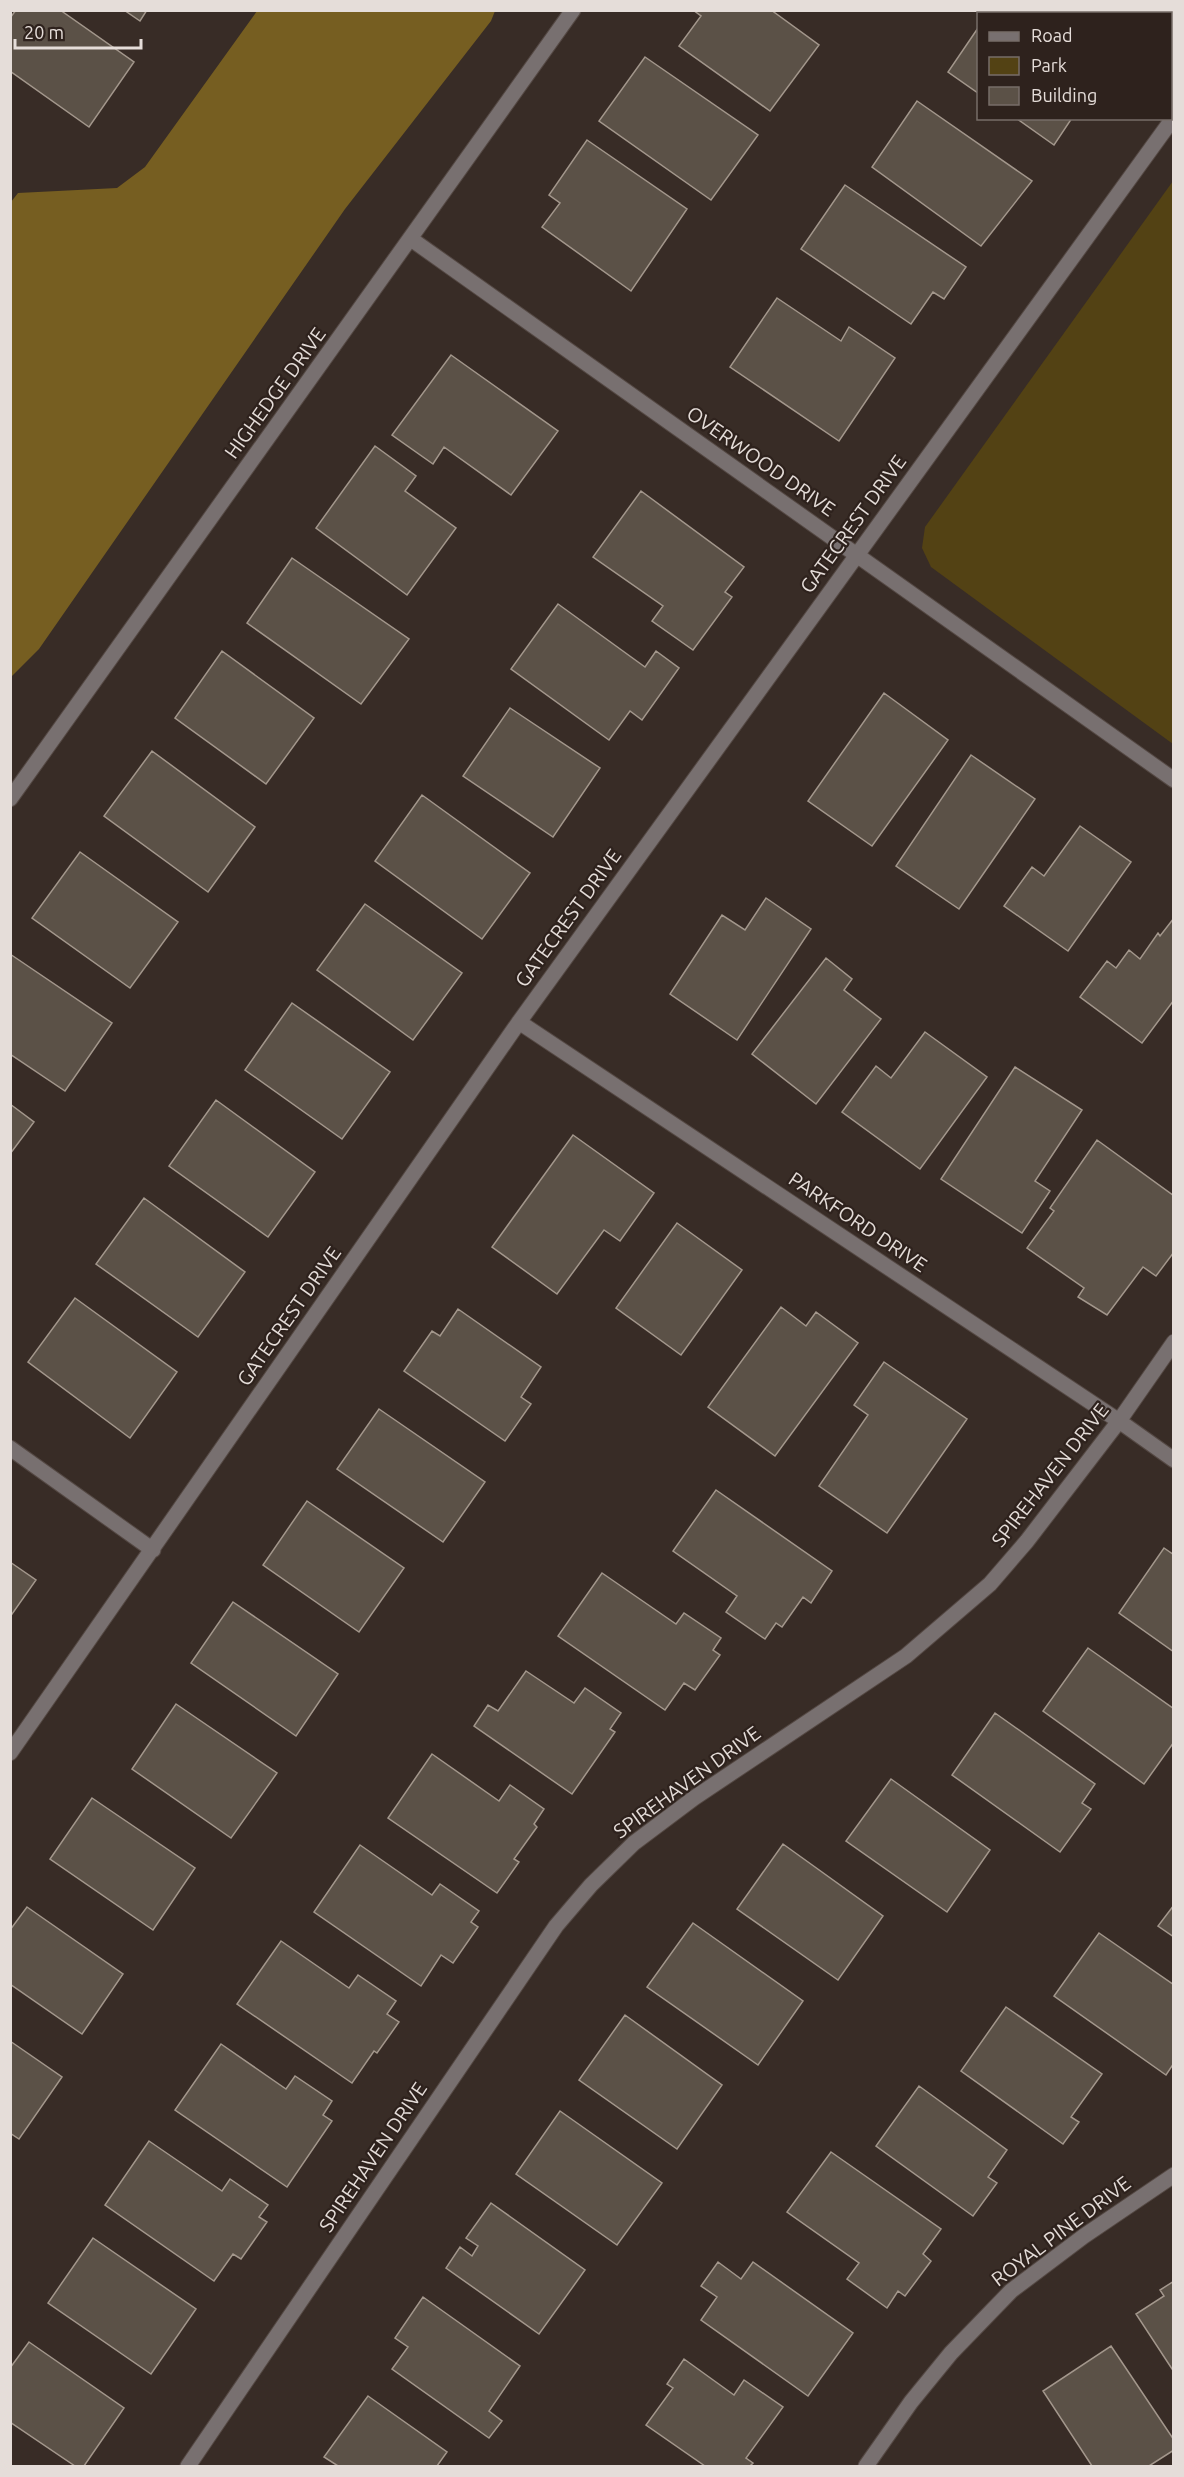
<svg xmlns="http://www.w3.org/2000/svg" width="1184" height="2477" viewBox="0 0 1184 2477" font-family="Ubuntu,sans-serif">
  <rect width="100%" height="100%" fill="#382c26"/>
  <!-- green -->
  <path fill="#534214" d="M 1173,181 L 1173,744 L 931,567 L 922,548 L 925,527 Z"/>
  <!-- forest -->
  <path fill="#765e21" d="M 257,11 L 495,11 L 491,21 L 345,209 L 39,649 L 11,677 L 11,202 L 18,193 L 117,188 L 145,167 Z"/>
  <!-- building -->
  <path fill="#5b5147" stroke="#a3978c" stroke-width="1.5" d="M 16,10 L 60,10 L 134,62 L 89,127 L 10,71 L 10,18 Z
    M 124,10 L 147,10 L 140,21 Z
    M 693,10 L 771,10 L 819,45 L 770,111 L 679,46 L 701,16 Z
    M 1077,10 L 1153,10 L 1151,14 L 1081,14 Z
    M 978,28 L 978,93 L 948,72 Z
    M 645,57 L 758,135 L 711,200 L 599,121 Z
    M 917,101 L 1032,181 L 981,246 L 872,167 Z
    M 1016,118 L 1072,118 L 1054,145 Z
    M 587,140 L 687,209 L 631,291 L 542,227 L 560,203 L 549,195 Z
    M 845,185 L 966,267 L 944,299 L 933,292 L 911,324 L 801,249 Z
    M 777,298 L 841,341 L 849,327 L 895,358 L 839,441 L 730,367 Z
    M 451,355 L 558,431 L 511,495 L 444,447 L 433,464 L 392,435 Z
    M 375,446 L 416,476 L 405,491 L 456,528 L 407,595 L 316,528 Z
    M 641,491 L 744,567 L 725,592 L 732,597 L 693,650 L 652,621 L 663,606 L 593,557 Z
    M 292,558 L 409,639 L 361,704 L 247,623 Z
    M 558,604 L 645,667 L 656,651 L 679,668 L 642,720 L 630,711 L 609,740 L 511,669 Z
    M 222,651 L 314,718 L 266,784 L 175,718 Z
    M 884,693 L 948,740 L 872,846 L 808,801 Z
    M 510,708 L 600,768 L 553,837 L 463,776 Z
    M 152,751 L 255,827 L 208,892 L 104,816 Z
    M 971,755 L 1035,799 L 959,909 L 896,866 Z
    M 422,795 L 530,873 L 482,939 L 375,861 Z
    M 1080,826 L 1131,862 L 1068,951 L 1004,906 L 1032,867 L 1044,876 Z
    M 80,852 L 178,922 L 130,988 L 32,918 Z
    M 766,898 L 811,929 L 737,1040 L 670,994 L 722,915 L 745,930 Z
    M 365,904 L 462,973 L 413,1040 L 317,970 Z
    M 1174,918 L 1174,1000 L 1142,1043 L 1080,997 L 1107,961 L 1116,968 L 1129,950 L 1140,959 L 1158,933 L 1160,936 Z
    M 10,954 L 112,1023 L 65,1091 L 10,1054 Z
    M 826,958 L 852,979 L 844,990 L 881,1019 L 816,1104 L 752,1054 Z
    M 292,1003 L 390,1072 L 342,1139 L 245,1070 Z
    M 925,1032 L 987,1077 L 920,1169 L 842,1112 L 876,1066 L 891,1078 Z
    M 1015,1067 L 1082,1110 L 1035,1181 L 1050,1191 L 1022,1233 L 941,1179 Z
    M 216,1100 L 315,1172 L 268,1237 L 169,1166 Z
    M 10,1104 L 34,1122 L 10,1154 Z
    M 573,1135 L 654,1193 L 620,1241 L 604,1230 L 557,1294 L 492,1247 Z
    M 1097,1140 L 1174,1196 L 1174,1252 L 1156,1276 L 1143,1267 L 1107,1315 L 1078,1297 L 1084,1288 L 1027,1248 L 1054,1211 L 1050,1208 Z
    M 144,1198 L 245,1272 L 198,1337 L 96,1264 Z
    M 677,1223 L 742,1270 L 681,1355 L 616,1308 Z
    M 75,1298 L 177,1372 L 130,1438 L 28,1362 Z
    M 781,1307 L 806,1326 L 816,1312 L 858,1343 L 775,1456 L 708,1407 Z
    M 458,1309 L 541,1367 L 521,1397 L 531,1404 L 505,1441 L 404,1371 L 432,1331 L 440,1336 Z
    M 884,1362 L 967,1419 L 887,1533 L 819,1486 L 868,1415 L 854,1405 Z
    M 379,1409 L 485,1482 L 443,1542 L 337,1469 Z
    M 716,1490 L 832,1571 L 811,1603 L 803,1597 L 782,1627 L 776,1623 L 765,1639 L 726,1612 L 737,1596 L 673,1551 Z
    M 307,1501 L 404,1568 L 359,1632 L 263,1565 Z
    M 1164,1548 L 1174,1555 L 1174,1652 L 1119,1613 Z
    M 10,1562 L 36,1580 L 10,1617 Z
    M 602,1573 L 676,1624 L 684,1613 L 721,1638 L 713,1650 L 720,1655 L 695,1690 L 684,1683 L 665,1710 L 558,1636 Z
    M 233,1602 L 338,1674 L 296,1736 L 191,1663 Z
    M 1088,1648 L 1174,1709 L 1174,1742 L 1144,1784 L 1043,1711 Z
    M 526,1671 L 574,1703 L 585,1688 L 621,1713 L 610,1729 L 615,1732 L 572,1794 L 474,1726 L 488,1705 L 498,1711 Z
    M 176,1704 L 277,1773 L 231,1838 L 132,1769 Z
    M 995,1713 L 1095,1784 L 1082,1803 L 1091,1809 L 1060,1852 L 952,1775 Z
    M 432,1754 L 499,1801 L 510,1785 L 544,1809 L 534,1824 L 537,1827 L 514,1859 L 519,1862 L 497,1893 L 388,1818 Z
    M 891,1779 L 990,1850 L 947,1912 L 846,1841 Z
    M 92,1798 L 195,1868 L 153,1930 L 50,1859 Z
    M 783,1844 L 883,1916 L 838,1980 L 737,1909 Z
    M 360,1845 L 432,1895 L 440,1884 L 479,1911 L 471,1922 L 478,1927 L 453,1963 L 441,1955 L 421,1986 L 314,1912 Z
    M 1174,1905 L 1174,1937 L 1158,1926 Z
    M 27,1907 L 123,1974 L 82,2034 L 10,1984 L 10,1930 Z
    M 693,1923 L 803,2001 L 758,2065 L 647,1987 Z
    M 1099,1933 L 1174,1985 L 1174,2063 L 1166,2075 L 1054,1996 Z
    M 281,1941 L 349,1988 L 358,1975 L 396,2001 L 387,2014 L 399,2022 L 377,2053 L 374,2051 L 352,2083 L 237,2004 Z
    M 1006,2007 L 1102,2074 L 1071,2117 L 1079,2122 L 1063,2144 L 961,2071 Z
    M 625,2015 L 722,2085 L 677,2149 L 579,2080 Z
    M 10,2041 L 62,2077 L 19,2139 L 10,2133 Z
    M 221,2044 L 286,2089 L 295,2076 L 332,2101 L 323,2115 L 332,2121 L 287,2187 L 175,2110 Z
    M 919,2086 L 1007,2150 L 988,2177 L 997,2183 L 973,2216 L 876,2146 Z
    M 560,2111 L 662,2183 L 617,2245 L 516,2174 Z
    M 149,2141 L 222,2191 L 230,2179 L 268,2205 L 259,2217 L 267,2222 L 241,2259 L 233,2254 L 214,2281 L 105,2205 Z
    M 831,2152 L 941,2229 L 923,2254 L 931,2261 L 905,2296 L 898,2291 L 887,2308 L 847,2279 L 859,2263 L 787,2212 Z
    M 491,2203 L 585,2270 L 539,2334 L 446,2268 L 460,2247 L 472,2256 L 478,2246 L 466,2238 Z
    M 93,2238 L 196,2309 L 151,2374 L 48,2303 Z
    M 718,2262 L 741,2279 L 753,2262 L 853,2333 L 808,2396 L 701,2320 L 717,2297 L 701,2286 Z
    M 1174,2281 L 1174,2372 L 1136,2314 L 1164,2296 L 1160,2290 Z
    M 423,2297 L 520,2366 L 489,2411 L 502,2421 L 489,2438 L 392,2369 L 408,2347 L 395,2338 Z
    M 29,2342 L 124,2408 L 84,2466 L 75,2466 L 10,2422 L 10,2368 Z
    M 1111,2346 L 1174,2440 L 1174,2450 L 1149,2466 L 1092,2466 L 1043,2391 Z
    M 684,2359 L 734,2395 L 744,2380 L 783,2407 L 746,2458 L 753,2463 L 750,2466 L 705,2466 L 646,2425 L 673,2388 L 667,2384 Z
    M 368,2396 L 447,2452 L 437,2466 L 338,2466 L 324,2457 Z"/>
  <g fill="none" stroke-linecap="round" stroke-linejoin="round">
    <!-- minor casing -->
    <g stroke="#544843" stroke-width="17">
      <path id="minor" d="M 411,239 L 1174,780
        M 10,799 L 573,10
        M 519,1022 L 1119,1421 L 1174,1460
        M 10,1448 L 153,1550
        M 10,1753 L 519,1022 L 1174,117
        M 188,2466 L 556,1926 L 591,1885 L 634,1843 L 694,1798 L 906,1656 L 990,1584 L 1027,1541 L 1119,1421 L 1174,1342
        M 866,2466 L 911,2402 L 951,2353 L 1011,2291 L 1084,2236 L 1174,2175"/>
    </g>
    <!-- minor -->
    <use href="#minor" stroke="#787070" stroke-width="15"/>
  </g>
  <g text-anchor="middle" stroke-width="4.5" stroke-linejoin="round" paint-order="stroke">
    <!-- street labels -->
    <g font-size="20" fill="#e5ddd9" stroke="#2e221d">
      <text transform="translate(275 393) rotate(-54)" y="7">HIGHEDGE DRIVE</text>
      <text transform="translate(761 461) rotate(35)" y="7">OVERWOOD DRIVE</text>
      <text transform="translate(853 524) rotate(-54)" y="7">GATECREST DRIVE</text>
      <text transform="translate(568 918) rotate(-54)" y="7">GATECREST DRIVE</text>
      <text transform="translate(858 1222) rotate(34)" y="7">PARKFORD DRIVE</text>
      <text transform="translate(289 1316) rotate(-55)" y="7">GATECREST DRIVE</text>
      <text transform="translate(1050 1475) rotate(-52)" y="7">SPIREHAVEN DRIVE</text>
      <text transform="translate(687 1782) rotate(-36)" y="7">SPIREHAVEN DRIVE</text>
      <text transform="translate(373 2157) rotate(-56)" y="7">SPIREHAVEN DRIVE</text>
      <text transform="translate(1061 2231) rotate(-37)" y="7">ROYAL PINE DRIVE</text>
    </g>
  </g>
  <!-- border -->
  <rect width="1184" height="2477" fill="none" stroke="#e5ddd9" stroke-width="24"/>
  <!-- legend -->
  <rect x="977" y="12" width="195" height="108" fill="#2e221d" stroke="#776d68" stroke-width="1.5"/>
  <rect x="989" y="32" width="30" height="9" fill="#787070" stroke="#776d68" stroke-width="1.5"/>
  <text x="1031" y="42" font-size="18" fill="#e5ddd9">Road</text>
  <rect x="989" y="57" width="30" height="18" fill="#534214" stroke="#776d68" stroke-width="1.5"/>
  <text x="1031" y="72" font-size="18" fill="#e5ddd9">Park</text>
  <rect x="989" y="87" width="30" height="18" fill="#5b5147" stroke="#776d68" stroke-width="1.5"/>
  <text x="1031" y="102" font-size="18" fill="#e5ddd9">Building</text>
  <!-- scale -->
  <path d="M15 39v9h126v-9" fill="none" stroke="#e5ddd9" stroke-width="3"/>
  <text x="24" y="39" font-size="18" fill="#e5ddd9" stroke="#2e221d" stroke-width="4.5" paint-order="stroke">20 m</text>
</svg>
